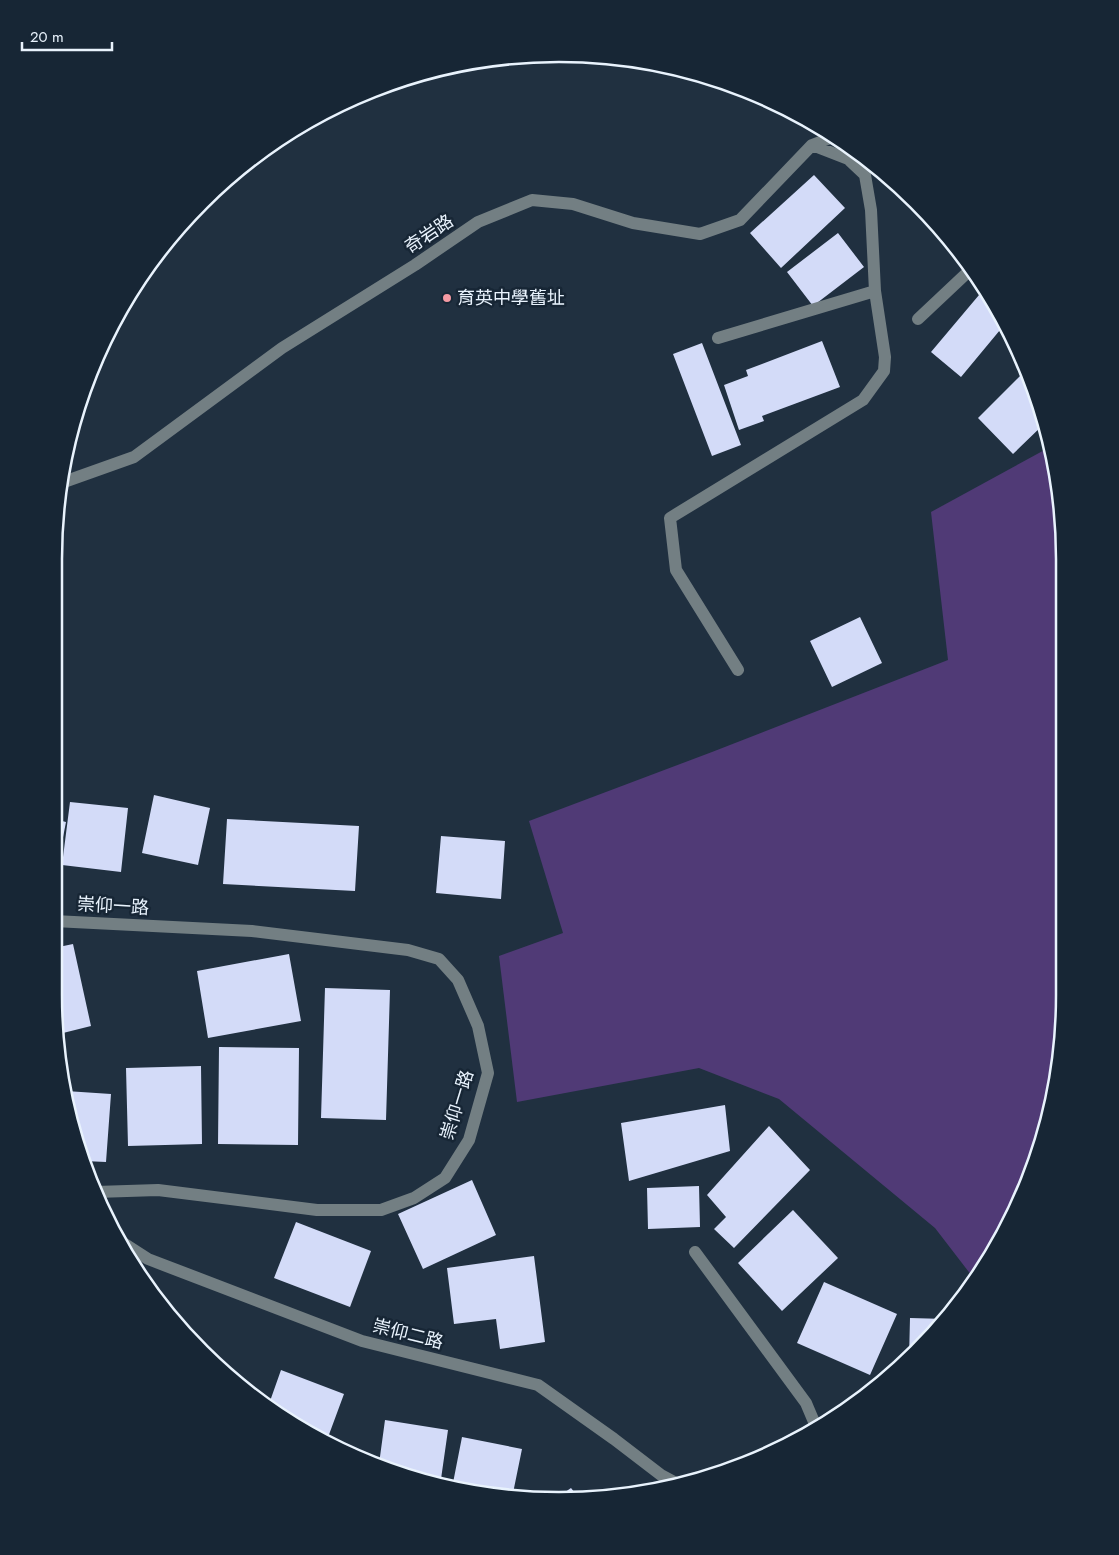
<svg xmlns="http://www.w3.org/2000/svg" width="1119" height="1555" viewBox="0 0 1119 1555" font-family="Jost,'Noto Sans TC',sans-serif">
  <rect width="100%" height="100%" fill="#203040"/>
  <!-- green -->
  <path fill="#503a76" d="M 1050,447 L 1061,493 L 1064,1028 L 1048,1126 L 1013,1219 L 975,1280 L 935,1228 L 779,1099 L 699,1068 L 517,1102 L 499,956 L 563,933 L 529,821 L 712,752 L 948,660 L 931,512 Z"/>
  <!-- building -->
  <path fill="#d3dbf8" d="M 814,175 L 845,208 L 781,268 L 750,233 Z
    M 838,233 L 864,267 L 813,306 L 787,272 Z
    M 979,295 L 994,307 L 1005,324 L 961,377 L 931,352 Z
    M 822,341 L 840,387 L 762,416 L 764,421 L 739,430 L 724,385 L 748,376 L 746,370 Z
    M 702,343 L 741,445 L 712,456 L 673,354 Z
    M 1027,369 L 1038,397 L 1045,423 L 1013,454 L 978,418 Z
    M 860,617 L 882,663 L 832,687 L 810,641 Z
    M 54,744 L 59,745 L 55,781 L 54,781 Z
    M 154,795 L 210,808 L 198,865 L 142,853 Z
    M 70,802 L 128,808 L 121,872 L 62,865 Z
    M 54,819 L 66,822 L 55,878 L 54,878 Z
    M 227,819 L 359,826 L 355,891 L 223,884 Z
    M 441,836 L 505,841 L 501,899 L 436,893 Z
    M 73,944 L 91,1026 L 59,1034 L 54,996 L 54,948 Z
    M 289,954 L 301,1021 L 208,1038 L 197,971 Z
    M 325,988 L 390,990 L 386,1120 L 321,1118 Z
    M 219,1047 L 299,1048 L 298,1145 L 218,1144 Z
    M 201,1066 L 202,1144 L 128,1146 L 126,1068 Z
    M 66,1091 L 111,1094 L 106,1162 L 84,1161 L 71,1127 Z
    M 725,1105 L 730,1151 L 629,1181 L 621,1123 Z
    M 769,1126 L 810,1170 L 734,1248 L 714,1229 L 726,1217 L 707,1195 Z
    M 472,1180 L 496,1235 L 423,1269 L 398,1214 Z
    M 699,1186 L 700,1227 L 648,1229 L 647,1188 Z
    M 793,1210 L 838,1258 L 782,1311 L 738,1263 Z
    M 296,1222 L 371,1251 L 350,1307 L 274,1278 Z
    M 534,1256 L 545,1342 L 500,1349 L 496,1319 L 454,1324 L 447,1268 Z
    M 824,1282 L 897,1314 L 870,1375 L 797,1343 Z
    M 910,1318 L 946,1319 L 909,1359 Z
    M 281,1370 L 344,1394 L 327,1440 L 318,1437 L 269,1404 Z
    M 385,1420 L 448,1430 L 441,1479 L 410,1474 L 379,1464 Z
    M 462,1437 L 522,1449 L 512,1498 L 461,1492 L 452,1488 Z
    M 571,1488 L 579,1498 L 555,1499 Z"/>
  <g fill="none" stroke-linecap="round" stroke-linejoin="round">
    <!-- minor -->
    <path stroke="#737f83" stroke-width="12" d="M 918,319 L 969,271
      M 718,338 L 875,291
      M 61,483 L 134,457 L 282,348 L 415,265 L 478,222 L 532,200 L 573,204 L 633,223 L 700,234 L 740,220 L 812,145 L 833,137
      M 738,670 L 676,570 L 670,518 L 863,400 L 884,371 L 885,357 L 875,291 L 871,210 L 865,175 L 848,159 L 812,145
      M 54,921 L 252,931 L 408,950 L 439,959 L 458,980 L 478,1026 L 488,1073 L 469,1140 L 445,1178 L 414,1198 L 381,1210 L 317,1210 L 158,1190 L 96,1192
      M 117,1239 L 148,1259 L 362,1341 L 538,1385 L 614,1439 L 661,1475 L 676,1483
      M 695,1252 L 806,1403 L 817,1429"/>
  </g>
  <!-- markers -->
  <circle fill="#f49aa3" stroke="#172635" stroke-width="2" cx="447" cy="298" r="5"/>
  <g text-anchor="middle" stroke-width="5" stroke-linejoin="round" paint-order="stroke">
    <!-- street labels -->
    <g font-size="18" fill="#e9f3fd" stroke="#172635">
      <text transform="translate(429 234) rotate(-34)" y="6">奇岩路</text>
      <text transform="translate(113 906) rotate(3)" y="6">崇仰一路</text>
      <text transform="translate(457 1105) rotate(-73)" y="6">崇仰一路</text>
      <text transform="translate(408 1334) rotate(14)" y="6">崇仰二路</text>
    </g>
    <!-- poi labels -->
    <g font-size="18" fill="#e9f3fd" stroke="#172635" text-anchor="start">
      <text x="457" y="304">育英中學舊址</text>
    </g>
  </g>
  <!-- crop -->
  <path d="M0 0H1119V1555H0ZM559 62H559A497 497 0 0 1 1056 559V995A497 497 0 0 1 559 1492H559A497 497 0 0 1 62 995V559A497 497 0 0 1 559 62Z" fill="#172635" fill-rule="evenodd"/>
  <path fill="none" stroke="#e9f3fd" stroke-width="2.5" d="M559 62H559A497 497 0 0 1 1056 559V995A497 497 0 0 1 559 1492H559A497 497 0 0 1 62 995V559A497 497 0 0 1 559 62Z"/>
  <!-- scale -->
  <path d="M22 42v8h90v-8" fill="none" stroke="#e9f3fd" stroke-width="2.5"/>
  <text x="30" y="42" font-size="15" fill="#e9f3fd" stroke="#172635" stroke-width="4" paint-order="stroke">20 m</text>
</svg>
